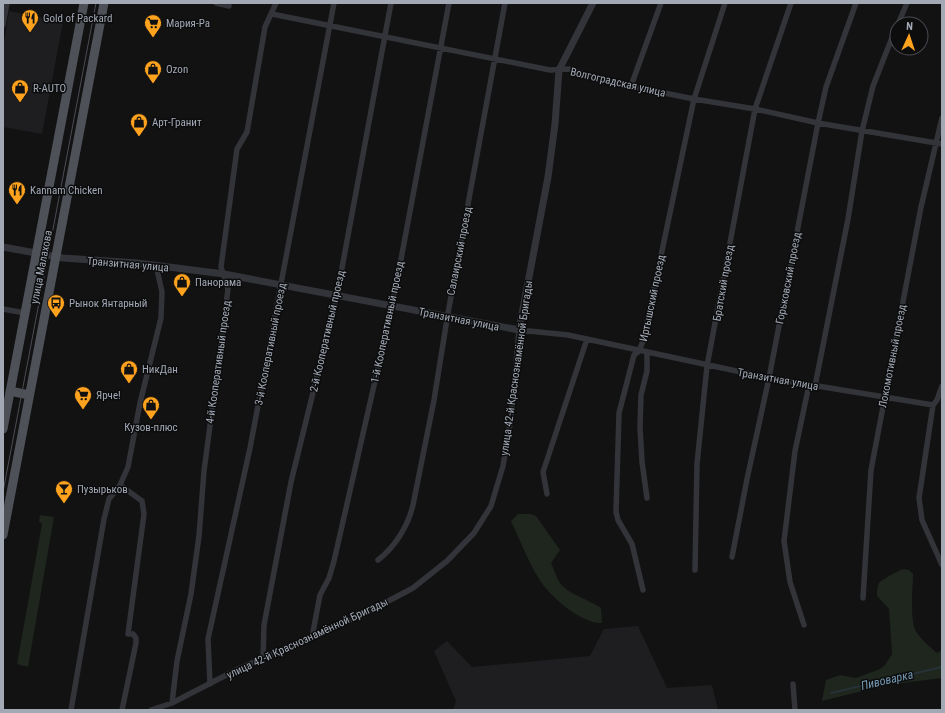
<svg xmlns="http://www.w3.org/2000/svg" width="945" height="713" viewBox="0 0 945 713" font-family="'Roboto Condensed',sans-serif">
  <rect width="100%" height="100%" fill="#121213"/>
  <!-- built -->
  <path fill="#1e1e20" d="M 9,11 L 63,22 L 42,134 L 3,127 L 3,49 Z
    M 638,626 L 667,688 L 712,685 L 718,710 L 453,710 L 456,701 L 434,651 L 447,641 L 472,667 L 590,656 L 604,629 Z"/>
  <!-- green -->
  <path fill="#1e261e" d="M 518,514 L 530,514 L 536,516 L 560,550 L 551,563 C 554,569 556,577 560,583 C 566,593 590,600 601,608 L 602,623 C 582,624 552,598 541,582 C 530,566 520,540 511,521 Z
    M 40,515 L 54,517 L 28,667 L 17,664 L 42,524 L 39,521 Z
    M 904,569 L 909,570 L 913,574 C 913,589 909,622 917,633 C 922,640 930,647 937,653 L 942,650 L 942,678 L 887,685 L 822,701 L 826,680 L 840,675 L 856,678 L 880,669 L 885,665 L 892,654 L 889,609 L 877,596 C 877,592 877,587 879,583 C 883,579 899,570 904,569 Z"/>
  <g fill="none" stroke-linecap="round" stroke-linejoin="round">
    <!-- stream -->
    <path stroke="#273238" stroke-width="2" d="M 831,693 L 942,667"/>
    <!-- minor -->
    <path stroke="#323439" stroke-width="5.5" d="M 216,3 L 229,6
      M 272,14 L 550,70 L 570,69 L 600,80 L 694,99 L 755,109 L 818,123 L 942,144
      M 898,24 L 907,3
      M 3,25 L 7,3
      M 631,86 L 661,3
      M 3,309 L 25,313
      M 647,353 L 647,371 L 641,395 L 640,427 L 642,462 L 647,498
      M 815,386 L 848,219 L 862,131 L 873,86 L 897,25
      M 942,386 L 937,400 L 933,405 L 919,498 L 922,520 L 942,565
      M 547,494 L 543,472 L 587,339
      M 732,557 L 747,479 L 769,378 L 818,123 L 826,87 L 856,3
      M 378,560 C 395,547 408,526 413,505 L 434,400 L 448,313 L 505,3
      M 695,570 L 697,464 L 707,366 L 755,109 L 791,3
      M 643,590 L 632,544 L 618,520 L 616,512 L 619,413 L 634,355 L 639,351 L 643,341 L 694,99 L 725,3
      M 863,598 L 871,470 L 921,207 L 942,118
      M 804,625 L 790,582 L 784,541 L 795,451 L 809,385
      M 312,637 L 320,595 L 329,578 L 334,561 L 393,302 L 449,3
      M 263,658 L 264,625 L 291,482 L 337,295 L 391,3
      M 210,684 L 208,639 L 250,448 L 334,3
      M 793,684 L 795,710
      M 172,703 L 177,661 L 191,594 L 199,536 L 204,471 L 228,289 L 221,267 L 237,149 L 247,132 L 265,27 L 276,3
      M 71,710 L 104,519 L 109,499 L 120,485
      M 122,710 L 136,643 L 136,638 L 133,634 L 128,634 L 144,514 L 142,501 L 120,485 L 128,467 L 140,403 L 161,318 L 162,292 L 156,265
      M 151,710 L 172,703 L 238,669 L 360,616 L 413,588 L 447,561 L 474,533 L 491,506 L 503,466 L 511,418 L 519,330 L 568,335 L 769,378 L 933,405"/>
    <!-- tertiary -->
    <path stroke="#323439" stroke-width="7" d="M 3,247 L 63,258 L 137,263 L 224,274 L 519,330 L 548,177 L 555,124 L 559,70 L 593,3"/>
    <!-- primary -->
    <path stroke="#4e5158" stroke-width="9" d="M 10,391 L 29,395
      M 3,429 L 84,3
      M 3,535 L 104,3"/>
    <!-- tram -->
    <path stroke="#494c52" stroke-width="1" d="M 3,492 L 96,3"/>
  </g>
  <!-- icons -->
  <defs>
    <g id="restaurant-pin" transform="scale(0.9)"><path d="M0 17L-7.5 6A9.5 9.5 0 1 1 7.5 6Z" fill="#ffa21e" stroke="#0d0d0e"/><path d="M-5-6h1v4h1v-4h1v4h1v-4h1v5L-1.5 .5V6h-2V.5L-5-1ZM5-6V6H3V1.5H1.5Q1.5-4 5-6Z" fill="#111"/></g>
    <g id="supermarket-pin" transform="scale(0.9)"><path d="M0 17L-7.5 6A9.5 9.5 0 1 1 7.5 6Z" fill="#ffa21e" stroke="#0d0d0e"/><path d="M-6-5.5h2.5l.6 2H6L4.5 2H-2.5L-4.4-4H-6ZM-1.5 3.2a1.3 1.3 0 1 0 .1 0ZM3 3.2a1.3 1.3 0 1 0 .1 0Z" fill="#111"/></g>
    <g id="shop-pin" transform="scale(0.9)"><path d="M0 17L-7.5 6A9.5 9.5 0 1 1 7.5 6Z" fill="#ffa21e" stroke="#0d0d0e"/><path d="M-5-2.5h2.3a2.7 3.5 0 0 1 5.4 0H5L5.5 6h-11ZM-1.5-2.5h3a1.5 2.3 0 0 0-3 0Z" fill="#111"/></g>
    <g id="bus-pin" transform="scale(0.9)"><path d="M0 17L-7.5 6A9.5 9.5 0 1 1 7.5 6Z" fill="#ffa21e" stroke="#0d0d0e"/><path d="M-5-6H5V4H4V6H2V4H-2V6H-4V4H-5ZM-3.5-4V0h7V-4ZM-3.5 1.2v1.5H-2V1.2ZM2 1.2v1.5H3.5V1.2Z" fill="#111"/></g>
    <g id="bar-pin" transform="scale(0.9)"><path d="M0 17L-7.5 6A9.5 9.5 0 1 1 7.5 6Z" fill="#ffa21e" stroke="#0d0d0e"/><path d="M-6-5H6L.8 .8V4.5H3.5V6h-7V4.5H-.8V.8Z" fill="#111"/></g>
  </defs>
  <g fill-rule="evenodd">
    <use href="#restaurant-pin" x="30" y="18"/>
    <use href="#supermarket-pin" x="153" y="23"/>
    <use href="#shop-pin" x="153" y="69"/>
    <use href="#shop-pin" x="20" y="88"/>
    <use href="#shop-pin" x="139" y="122"/>
    <use href="#restaurant-pin" x="17" y="190"/>
    <use href="#shop-pin" x="182" y="282"/>
    <use href="#bus-pin" x="56" y="303"/>
    <use href="#shop-pin" x="129" y="369"/>
    <use href="#supermarket-pin" x="83" y="395"/>
    <use href="#shop-pin" x="151" y="405"/>
    <use href="#bar-pin" x="64" y="489"/>
  </g>
  <g text-anchor="middle" stroke-width="3" stroke-linejoin="round" paint-order="stroke">
    <!-- poi labels -->
    <g font-size="11" fill="#a2a9b5" stroke="#0d0d0e" text-anchor="start">
      <text x="43" y="22">Gold of Packard</text>
      <text x="166" y="27">Мария-Ра</text>
      <text x="166" y="73">Ozon</text>
      <text x="33" y="92">R-AUTO</text>
      <text x="152" y="126">Арт-Гранит</text>
      <text x="30" y="194">Kannam Chicken</text>
      <text x="195" y="286">Панорама</text>
      <text x="69" y="307">Рынок Янтарный</text>
      <text x="142" y="373">НикДан</text>
      <text x="96" y="399">Ярче!</text>
      <text x="151" y="431" text-anchor="middle">Кузов-плюс</text>
      <text x="77" y="493">Пузырьков</text>
    </g>
    <!-- street labels -->
    <g font-size="11" fill="#a2a9b5" stroke="#0d0d0e">
      <text transform="translate(618 82) rotate(13)" y="4">Волгоградская улица</text>
      <text transform="translate(459 251) rotate(-79)" y="4">Салаирский проезд</text>
      <text transform="translate(128 264) rotate(5)" y="4">Транзитная улица</text>
      <text transform="translate(41 267) rotate(-79)" y="4">улица Малахова</text>
      <text transform="translate(788 278) rotate(-79)" y="4">Горьковский проезд</text>
      <text transform="translate(723 283) rotate(-80)" y="4">Братский проезд</text>
      <text transform="translate(652 298) rotate(-78)" y="4">Иртышский проезд</text>
      <text transform="translate(459 319) rotate(11)" y="4">Транзитная улица</text>
      <text transform="translate(387 322) rotate(-78)" y="4">1-й Кооперативный проезд</text>
      <text transform="translate(327 331) rotate(-77)" y="4">2-й Кооперативный проезд</text>
      <text transform="translate(270 344) rotate(-79)" y="4">3-й Кооперативный проезд</text>
      <text transform="translate(892 356) rotate(-79)" y="4">Локомотивный проезд</text>
      <text transform="translate(218 362) rotate(-82)" y="4">4-й Кооперативный проезд</text>
      <text transform="translate(516 368) rotate(-82)" y="4">улица 42-й Краснознамённой Бригады</text>
      <text transform="translate(778 379) rotate(10)" y="4">Транзитная улица</text>
      <text transform="translate(307 638) rotate(-25)" y="4">улица 42-й Краснознамённой Бригады</text>
    </g>
    <!-- water labels -->
    <g font-size="12" font-style="italic" fill="#769bb4" stroke="#0d0d0e">
      <text transform="translate(887 680) rotate(-13)" y="4">Пивоварка</text>
    </g>
  </g>
  <!-- border -->
  <rect width="945" height="713" fill="none" stroke="#a2a9b5" stroke-width="8"/>
  <!-- north arrow -->
  <g transform="translate(909 36) rotate(3)"><circle r="19" fill="#0d0d0e" stroke="#494b51"/>
  <path d="M0-3L7 15L0 10L-7 15Z" fill="#ffa21e"/>
  <text y="-6" font-size="11" font-weight="bold" text-anchor="middle" fill="#a2a9b5">N</text>
  </g>
</svg>
